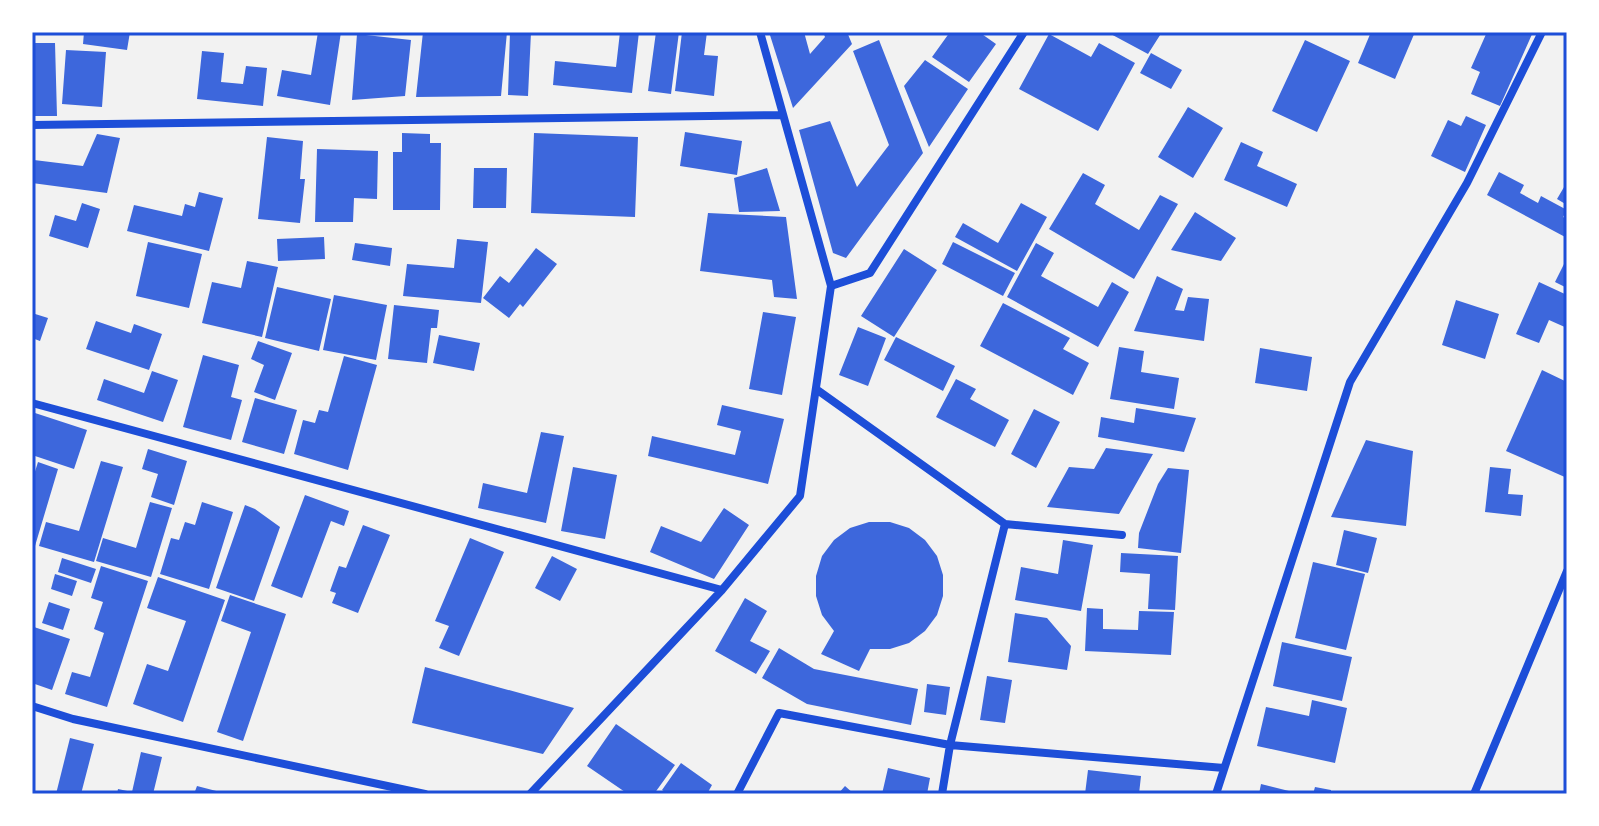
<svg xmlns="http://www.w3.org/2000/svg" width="1599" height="826" viewBox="0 0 1599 826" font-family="'DM Sans',sans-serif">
  <rect width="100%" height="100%" fill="#f2f2f2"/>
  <!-- building -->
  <path fill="#3d67dc" d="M 84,32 L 130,32 L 127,50 L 83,44 Z
    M 318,32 L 341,32 L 330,105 L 277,96 L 282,70 L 311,75 Z
    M 423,32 L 507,32 L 501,96 L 416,97 Z
    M 510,32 L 531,32 L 528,96 L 508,95 Z
    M 620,32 L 639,32 L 632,93 L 553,85 L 555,61 L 616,67 Z
    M 656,32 L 679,32 L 671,94 L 648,91 Z
    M 682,32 L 707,32 L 704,55 L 718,56 L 714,96 L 675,91 Z
    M 769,32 L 804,32 L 810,54 L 825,37 L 823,32 L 847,32 L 852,44 L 793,108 Z
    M 950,32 L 979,32 L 996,44 L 969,82 L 932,57 Z
    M 1107,32 L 1162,32 L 1148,54 Z
    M 1371,32 L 1415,32 L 1395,79 L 1358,63 Z
    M 1487,32 L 1533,32 L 1500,106 L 1471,94 L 1480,72 L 1471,68 Z
    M 357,34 L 411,40 L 405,96 L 352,100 Z
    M 1049,34 L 1091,57 L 1099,43 L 1135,63 L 1098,131 L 1019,89 Z
    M 879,40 L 923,153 L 846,258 L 833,253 L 799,130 L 830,121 L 857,187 L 889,145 L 853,51 Z
    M 1305,40 L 1350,61 L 1317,132 L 1272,111 Z
    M 32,43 L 55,43 L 57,116 L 32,116 Z
    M 66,50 L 106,52 L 102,107 L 62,104 Z
    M 202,51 L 224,53 L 221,82 L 243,84 L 246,66 L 267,68 L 263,106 L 197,99 Z
    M 1151,53 L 1182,70 L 1171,89 L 1140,73 Z
    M 925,60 L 968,89 L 929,147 L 904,86 Z
    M 1188,107 L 1223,128 L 1193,178 L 1158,157 Z
    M 1466,116 L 1486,125 L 1465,172 L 1431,156 L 1448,120 L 1461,126 Z
    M 685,132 L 742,141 L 737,175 L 680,166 Z
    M 402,133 L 430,134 L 430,143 L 441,143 L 440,210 L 393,210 L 393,152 L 402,152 Z
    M 534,133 L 638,137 L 635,217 L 531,213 Z
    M 97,134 L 120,138 L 107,193 L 32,183 L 34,160 L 83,166 Z
    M 267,137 L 303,141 L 300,179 L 305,179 L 300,223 L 258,219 Z
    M 1241,142 L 1263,152 L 1257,166 L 1297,184 L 1287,207 L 1224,180 Z
    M 317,149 L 378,151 L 377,199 L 354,198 L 353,222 L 315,222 Z
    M 474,168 L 507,168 L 506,208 L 473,208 Z
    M 767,168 L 780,211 L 739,212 L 734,178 Z
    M 1499,172 L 1524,185 L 1520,193 L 1538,203 L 1541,196 L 1567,210 L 1563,217 L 1567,219 L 1567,238 L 1487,195 Z
    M 1083,173 L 1105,185 L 1095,204 L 1139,230 L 1160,195 L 1178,204 L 1134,279 L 1049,229 Z
    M 1567,182 L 1567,205 L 1557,199 Z
    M 199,192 L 223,198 L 209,251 L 127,231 L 134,205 L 182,216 L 185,204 L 195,207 Z
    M 82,203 L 100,209 L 88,248 L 49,236 L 55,215 L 76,221 Z
    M 1021,203 L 1047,217 L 1017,271 L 955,237 L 963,223 L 998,243 Z
    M 1195,212 L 1236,238 L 1221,261 L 1171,250 Z
    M 708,213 L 786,217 L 797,299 L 774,297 L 772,280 L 700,271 Z
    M 324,237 L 325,259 L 278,261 L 277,239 Z
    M 457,239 L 488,242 L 481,303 L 403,296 L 407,264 L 454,268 Z
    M 148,242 L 202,254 L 189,308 L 136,296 Z
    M 953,242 L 1015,273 L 1003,296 L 942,264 Z
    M 355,243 L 392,248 L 390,266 L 352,260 Z
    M 1036,243 L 1054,253 L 1041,276 L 1098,307 L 1112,282 L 1129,292 L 1098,347 L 1007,297 Z
    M 536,248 L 557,264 L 523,307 L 520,304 L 509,318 L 483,298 L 500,276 L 509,283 Z
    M 904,249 L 937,270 L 894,337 L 861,316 Z
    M 1567,258 L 1567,288 L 1555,282 Z
    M 247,261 L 278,267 L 262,337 L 202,323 L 212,282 L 241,288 Z
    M 1157,276 L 1183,289 L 1175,310 L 1184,311 L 1188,297 L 1209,299 L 1204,341 L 1134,331 Z
    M 1539,282 L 1567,295 L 1567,328 L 1549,320 L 1539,343 L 1516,334 Z
    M 277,287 L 331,299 L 319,351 L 265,338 Z
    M 334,295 L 387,305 L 376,360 L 323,350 Z
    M 1456,300 L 1499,314 L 1485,359 L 1442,345 Z
    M 1003,303 L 1070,338 L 1063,349 L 1089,363 L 1073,395 L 980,346 Z
    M 394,305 L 439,310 L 437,328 L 431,328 L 427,363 L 388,359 Z
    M 763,312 L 796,317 L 782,395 L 749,389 Z
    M 32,313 L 48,318 L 40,341 L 32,338 Z
    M 96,321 L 131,333 L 134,324 L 162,334 L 149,370 L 86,349 Z
    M 858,327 L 886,338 L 868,386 L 839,375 Z
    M 439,335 L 480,343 L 474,371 L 433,363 Z
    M 896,337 L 955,366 L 943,391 L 884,360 Z
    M 258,341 L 292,353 L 275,400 L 254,392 L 264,365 L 251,359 Z
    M 1119,347 L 1144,351 L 1141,372 L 1179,378 L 1174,409 L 1110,399 Z
    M 1260,348 L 1312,357 L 1307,391 L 1255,383 Z
    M 203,355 L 239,365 L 231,397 L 242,400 L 231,440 L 183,427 Z
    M 344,356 L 377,365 L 348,470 L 294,454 L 303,420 L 315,423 L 319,410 L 328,412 Z
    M 1542,370 L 1567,382 L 1567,478 L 1506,451 Z
    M 152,371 L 178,380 L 163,422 L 97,400 L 104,379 L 144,393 Z
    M 956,379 L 976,389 L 970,399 L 1009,420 L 995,447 L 936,417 Z
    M 255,398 L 297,410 L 284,454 L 242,442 Z
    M 722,405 L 784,419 L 768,484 L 648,456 L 652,436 L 735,455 L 741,431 L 717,425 Z
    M 1136,408 L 1196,418 L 1184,452 L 1098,437 L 1101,417 L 1134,423 Z
    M 1034,409 L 1060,422 L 1036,468 L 1011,454 Z
    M 35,413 L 87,430 L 74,469 L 32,455 L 32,423 Z
    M 541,432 L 564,436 L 546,523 L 478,508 L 483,483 L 527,493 Z
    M 1366,440 L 1413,451 L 1406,526 L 1331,517 Z
    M 1106,448 L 1153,454 L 1119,514 L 1047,507 L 1069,467 L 1094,469 Z
    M 148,449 L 187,461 L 174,505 L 151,497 L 158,474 L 142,469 Z
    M 101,461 L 123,467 L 94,562 L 39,546 L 46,522 L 79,531 Z
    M 38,462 L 58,469 L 35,546 L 32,545 L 32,481 Z
    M 573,467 L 617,475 L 605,539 L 561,531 Z
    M 1490,467 L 1511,469 L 1508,494 L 1523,495 L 1521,516 L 1485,512 Z
    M 1168,468 L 1189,470 L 1181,553 L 1138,548 L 1139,533 L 1158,484 Z
    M 305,495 L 349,511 L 344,526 L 331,521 L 302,598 L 271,586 Z
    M 150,502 L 172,508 L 151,577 L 96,561 L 103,538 L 136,548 Z
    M 202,502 L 233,512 L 209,589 L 160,574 L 171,538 L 179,540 L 185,522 L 195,525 Z
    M 245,505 L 255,509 L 280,527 L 254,601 L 216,588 Z
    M 724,508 L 749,525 L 714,579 L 650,552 L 661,526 L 701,542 Z
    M 869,522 L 890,522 L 909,528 L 925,540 L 937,556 L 943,575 L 943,596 L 937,615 L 925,631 L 909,643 L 890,649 L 870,649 L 859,671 L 821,654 L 834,631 L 822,615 L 816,596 L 816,576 L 822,556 L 834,540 L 850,528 Z
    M 363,525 L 390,535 L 358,613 L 332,603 L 336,593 L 330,591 L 339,566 L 346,568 Z
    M 1344,530 L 1377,538 L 1368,573 L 1336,565 Z
    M 470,538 L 504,552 L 459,656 L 439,648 L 449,626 L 435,621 Z
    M 1063,540 L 1093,545 L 1081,611 L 1015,600 L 1021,567 L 1058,574 Z
    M 1121,553 L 1178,556 L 1175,610 L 1148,609 L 1150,574 L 1120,572 Z
    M 552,556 L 577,569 L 560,601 L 535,588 Z
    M 62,558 L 96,569 L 91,583 L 58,572 Z
    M 1313,562 L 1365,574 L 1346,650 L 1295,638 Z
    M 101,566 L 148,581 L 107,707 L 65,694 L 72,672 L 90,677 L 104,633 L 94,629 L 103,602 L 91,598 Z
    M 55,574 L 77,581 L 72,596 L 51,589 Z
    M 158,577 L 225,600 L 183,722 L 133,704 L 147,664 L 168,671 L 186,621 L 147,608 Z
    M 230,595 L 286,614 L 243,741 L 217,732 L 251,632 L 221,621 Z
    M 745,598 L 767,611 L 750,641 L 770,651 L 756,674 L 715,651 Z
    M 49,602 L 70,609 L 63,630 L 42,623 Z
    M 1087,608 L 1103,609 L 1103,629 L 1138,630 L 1139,611 L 1174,612 L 1171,655 L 1085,651 Z
    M 1015,613 L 1047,618 L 1071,646 L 1067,670 L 1008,662 Z
    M 34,627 L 70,639 L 52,690 L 32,683 Z
    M 1282,642 L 1352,657 L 1342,701 L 1273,686 Z
    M 779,648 L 814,669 L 918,689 L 911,725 L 807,704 L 762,678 Z
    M 425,667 L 574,708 L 543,754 L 412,723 Z
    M 987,676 L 1012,680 L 1005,723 L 980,720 Z
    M 927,684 L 950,687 L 946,715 L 924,712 Z
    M 1312,700 L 1347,708 L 1335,763 L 1257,746 L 1266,707 L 1309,716 Z
    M 616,724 L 675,765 L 654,794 L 628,794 L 587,766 Z
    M 70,738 L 94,744 L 81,794 L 56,794 Z
    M 141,752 L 162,757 L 153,794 L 117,794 L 118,789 L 132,792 Z
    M 681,763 L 712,785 L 707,794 L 668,794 L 662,790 Z
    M 888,768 L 930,778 L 927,794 L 882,794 Z
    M 1088,770 L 1141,776 L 1139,794 L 1085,794 Z
    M 1261,784 L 1297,793 L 1296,794 L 1259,794 Z
    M 197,786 L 224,793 L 224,794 L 194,794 Z
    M 845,786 L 854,794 L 838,794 Z
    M 1315,787 L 1331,790 L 1331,794 L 1313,794 Z"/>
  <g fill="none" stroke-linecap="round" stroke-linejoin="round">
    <!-- minor -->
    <path stroke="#1d4ed8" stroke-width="8" d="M 760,32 L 831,286
      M 32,125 L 783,115
      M 816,389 L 1005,524 L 1122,535
      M 32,403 L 722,590
      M 32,706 L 73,719 L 425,794
      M 530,794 L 722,590 L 800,496 L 831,286 L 870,273 L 1024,32
      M 737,794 L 779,713 L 950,745 L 1224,768
      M 942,794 L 950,745 L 1005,524
      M 1216,794 L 1350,382 L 1467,183 L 1542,32
      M 1474,794 L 1567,571"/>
  </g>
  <!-- border -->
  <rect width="1599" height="826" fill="none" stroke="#ffffff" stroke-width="68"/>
  <rect x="34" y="34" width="1531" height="758" fill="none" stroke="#1d4ed8" stroke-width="3"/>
</svg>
